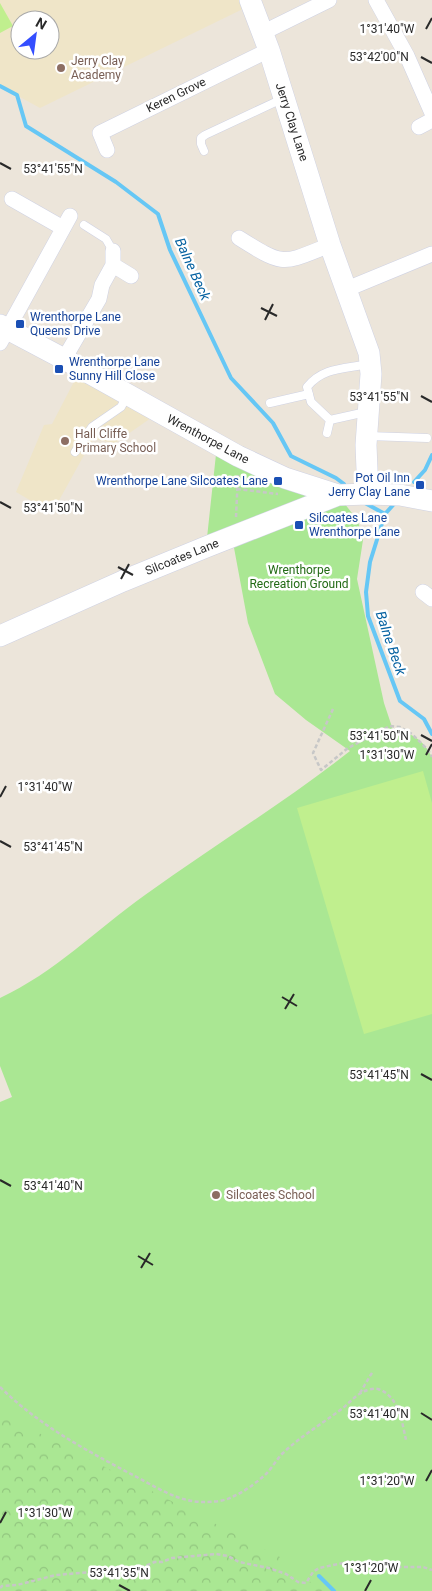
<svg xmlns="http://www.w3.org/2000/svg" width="432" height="1591" viewBox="0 0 432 1591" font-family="Roboto,sans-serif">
  <defs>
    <pattern id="forest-crowns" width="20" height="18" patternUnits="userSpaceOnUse" patternTransform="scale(1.25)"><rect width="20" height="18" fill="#aae793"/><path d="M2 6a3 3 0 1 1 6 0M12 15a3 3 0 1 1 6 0" fill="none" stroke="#92c67f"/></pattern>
  </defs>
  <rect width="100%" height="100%" fill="#ece5da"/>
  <!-- education -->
  <path fill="#efe5c8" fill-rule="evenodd" d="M 0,0 L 250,0 L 251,5 L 40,108 L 0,86 ZM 20,20 L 50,20 L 50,50 L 20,50 Z
    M 78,374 L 151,418 L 115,443 L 93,439 L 52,513 L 16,492 L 44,425 L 52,424 Z"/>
  <!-- grass -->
  <path fill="#aae793" d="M 217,445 L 338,495 L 358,521 L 363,540 L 357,579 L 384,703 L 393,730 C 412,732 423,740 432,757 L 432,1591 L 0,1591 L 0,1102 L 12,1097 L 0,1066 L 0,998 C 54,973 97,929 145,895 C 213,846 284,803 350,751 L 306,720 L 275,694 L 248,623 L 232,537 L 206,547 Z"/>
  <!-- forest -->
  <path fill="url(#forest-crowns)" d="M 0,1413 L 280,1557 L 281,1574 L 298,1586 L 308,1584 L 316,1577 L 329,1591 L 0,1591 Z"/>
  <!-- pitch -->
  <path fill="#c0ef8e" d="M 0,3 L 13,26 L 0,33 Z
    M 423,771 L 432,803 L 432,1014 L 364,1034 L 297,808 Z"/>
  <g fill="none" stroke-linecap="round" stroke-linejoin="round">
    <!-- stream -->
    <path stroke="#66c7f5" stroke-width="4" d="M 0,86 L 17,95 L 26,126 L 116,182 L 158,214 L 170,250 L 231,378 L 273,423 L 291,456 L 336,478 L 344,484
      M 414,482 L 425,470 L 432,455
      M 365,503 L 385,514
      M 394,504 L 385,514 L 370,562 L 366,592 L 368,616 L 400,701 L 424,719 L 432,734
      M 319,1576 L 334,1591"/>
    <!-- lane casing -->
    <g stroke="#cfd2e3" stroke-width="9">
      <path id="lane" d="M 204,151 L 201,144 L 201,138 L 205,135 L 282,99
        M 84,225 L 106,239 L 113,251
        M 270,403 L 309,394
        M 366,412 L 330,420 L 311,402 L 307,387 C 323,367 345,369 368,364
        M 327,433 L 330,420
        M 368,436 L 427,438
        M 75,452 L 92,427 L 121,407 L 127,396"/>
    </g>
    <!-- street casing -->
    <g stroke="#cfd2e3" stroke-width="16">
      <path id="street" d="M 376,0 L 407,56 L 432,113
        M 262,33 L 329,0
        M 419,127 L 432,120
        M 107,150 L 100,133 L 269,50
        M 12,199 L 63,228
        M 239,238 C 285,267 282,264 330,245
        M 113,251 L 113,265 L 131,276
        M 347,289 L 432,254
        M 0,343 L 70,216
        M 64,359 L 99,299 L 102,285 L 113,265
        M 423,592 L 432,599"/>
    </g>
    <!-- secondary casing -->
    <g stroke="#cfd2e3" stroke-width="22">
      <path id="secondary" d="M 250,0 L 269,50 L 330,245 L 369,353 L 371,374 L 366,445 L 368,494
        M 0,325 L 64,359 L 238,456 L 285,478 L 338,495 L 368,494 L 400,495 L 432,501
        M 0,636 L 123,581 L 206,547 L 338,495"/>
    </g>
    <!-- path -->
    <path stroke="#c7c7c7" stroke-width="2.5" stroke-dasharray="4 2.5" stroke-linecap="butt" d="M 237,489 L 278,494
      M 236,517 L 238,475
      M 333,709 L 313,753 L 321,770 L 348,748 L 390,726 L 400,727 L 412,734 L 428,750 L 432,757
      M 0,1387 C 39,1425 82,1448 129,1473 C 153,1485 178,1503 206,1502 C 213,1502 225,1501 232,1497 C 244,1492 256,1483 266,1474 C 272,1468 276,1460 283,1453 C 301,1436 323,1423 343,1408 C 349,1403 354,1397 361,1393 C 366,1390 372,1388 378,1389 C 399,1396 402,1422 406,1440
      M 360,1393 L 373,1371
      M 0,1588 L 2,1586 L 17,1585 L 56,1575 L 140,1568 L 155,1562 L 162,1562 L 172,1558 L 216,1554 L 228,1556 L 239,1562 L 269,1568 L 286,1574 L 298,1582 L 306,1583 L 313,1572 L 319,1568 L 348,1562 L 378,1567 L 423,1567 L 432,1570"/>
    <!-- lane -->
    <use href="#lane" stroke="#fff" stroke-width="8"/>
    <!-- street -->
    <use href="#street" stroke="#fff" stroke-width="15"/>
    <!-- secondary -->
    <use href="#secondary" stroke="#fff" stroke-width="21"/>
  </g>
  <!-- ticks -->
  <path fill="none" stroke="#292929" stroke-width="2" d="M 426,29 L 432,18M 421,57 L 432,63M 0,163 L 11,169M 261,308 L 277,316M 265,320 L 273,304M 421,396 L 432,402M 0,502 L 11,508M 118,567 L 133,575M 121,579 L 129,564M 421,735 L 432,741M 426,755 L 432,744M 0,797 L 6,786M 0,841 L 11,847M 282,997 L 297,1006M 285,1009 L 294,994M 421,1074 L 432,1080M 0,1180 L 11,1186M 138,1256 L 153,1265M 141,1268 L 150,1253M 421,1413 L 432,1420M 426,1481 L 432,1470M 0,1523 L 6,1512M 119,1585 L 130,1591M 365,1591 L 371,1580"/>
  <!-- markers -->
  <g fill="#8d6e63" stroke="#fff" stroke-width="2">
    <circle cx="61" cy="68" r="5"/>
    <circle cx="65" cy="441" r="5"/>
    <circle cx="216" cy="1195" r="5"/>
  </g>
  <g fill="#1a4fb4" stroke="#fff" stroke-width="2">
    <rect x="15" y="319" width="10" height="10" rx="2.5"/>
    <rect x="54" y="364" width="10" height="10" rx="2.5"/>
    <rect x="273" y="476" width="10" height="10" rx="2.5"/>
    <rect x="415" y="480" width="10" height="10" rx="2.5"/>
    <rect x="294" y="520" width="10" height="10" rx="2.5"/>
  </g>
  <g text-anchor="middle" stroke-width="5" stroke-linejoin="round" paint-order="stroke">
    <!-- education labels -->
    <g font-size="12" fill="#785e54" stroke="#fff" text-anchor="start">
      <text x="71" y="65">Jerry Clay<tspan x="71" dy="14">Academy</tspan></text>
      <text x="75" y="438">Hall Cliffe<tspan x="75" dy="14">Primary School</tspan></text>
      <text x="226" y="1199">Silcoates School</text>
    </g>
    <!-- street labels -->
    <g font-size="12" fill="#292929" stroke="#fff">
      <text transform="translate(176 95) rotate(-26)" y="4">Keren Grove</text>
      <text transform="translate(292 122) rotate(72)" y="4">Jerry Clay Lane</text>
      <text transform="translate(208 439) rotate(28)" y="4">Wrenthorpe Lane</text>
      <text transform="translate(182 557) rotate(-22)" y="4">Silcoates Lane</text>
    </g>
    <!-- transit labels -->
    <g font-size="12" fill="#164399" stroke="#fff" text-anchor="start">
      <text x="30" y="321">Wrenthorpe Lane<tspan x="30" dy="14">Queens Drive</tspan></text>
      <text x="69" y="366">Wrenthorpe Lane<tspan x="69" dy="14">Sunny Hill Close</tspan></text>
      <text x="410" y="482" text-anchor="end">Pot Oil Inn<tspan x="410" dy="14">Jerry Clay Lane</tspan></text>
      <text x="268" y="485" text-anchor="end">Wrenthorpe Lane Silcoates Lane</text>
      <text x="309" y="522">Silcoates Lane<tspan x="309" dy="14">Wrenthorpe Lane</tspan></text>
    </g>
    <!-- park labels -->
    <g font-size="12" fill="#226a15" stroke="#fff">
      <text x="299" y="574">Wrenthorpe<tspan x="299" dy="14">Recreation Ground</tspan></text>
    </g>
    <!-- water labels -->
    <g font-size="14" font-style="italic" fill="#0662a1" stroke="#fff">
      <text transform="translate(193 269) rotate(66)" y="5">Balne Beck</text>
      <text transform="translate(391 643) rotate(71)" y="5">Balne Beck</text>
    </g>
  </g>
  <g font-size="12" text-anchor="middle" fill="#292929" stroke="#fff" stroke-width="5" stroke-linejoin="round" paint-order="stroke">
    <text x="387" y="33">1°31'40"W</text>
    <text x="379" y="61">53°42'00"N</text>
    <text x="53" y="173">53°41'55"N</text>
    <text x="379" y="401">53°41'55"N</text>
    <text x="53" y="512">53°41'50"N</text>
    <text x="379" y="740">53°41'50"N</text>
    <text x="387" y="759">1°31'30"W</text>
    <text x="45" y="791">1°31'40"W</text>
    <text x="53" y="851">53°41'45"N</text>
    <text x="379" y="1079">53°41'45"N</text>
    <text x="53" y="1190">53°41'40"N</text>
    <text x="379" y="1418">53°41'40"N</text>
    <text x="387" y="1485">1°31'20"W</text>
    <text x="45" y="1517">1°31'30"W</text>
    <text x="371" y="1572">1°31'20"W</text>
    <text x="119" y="1577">53°41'35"N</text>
  </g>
  <!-- north arrow -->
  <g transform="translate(35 35) rotate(29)"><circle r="24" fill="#ffffff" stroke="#a9a9a9"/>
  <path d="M0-4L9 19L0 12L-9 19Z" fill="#344eff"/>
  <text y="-8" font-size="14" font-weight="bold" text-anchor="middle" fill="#292929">N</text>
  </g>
</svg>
